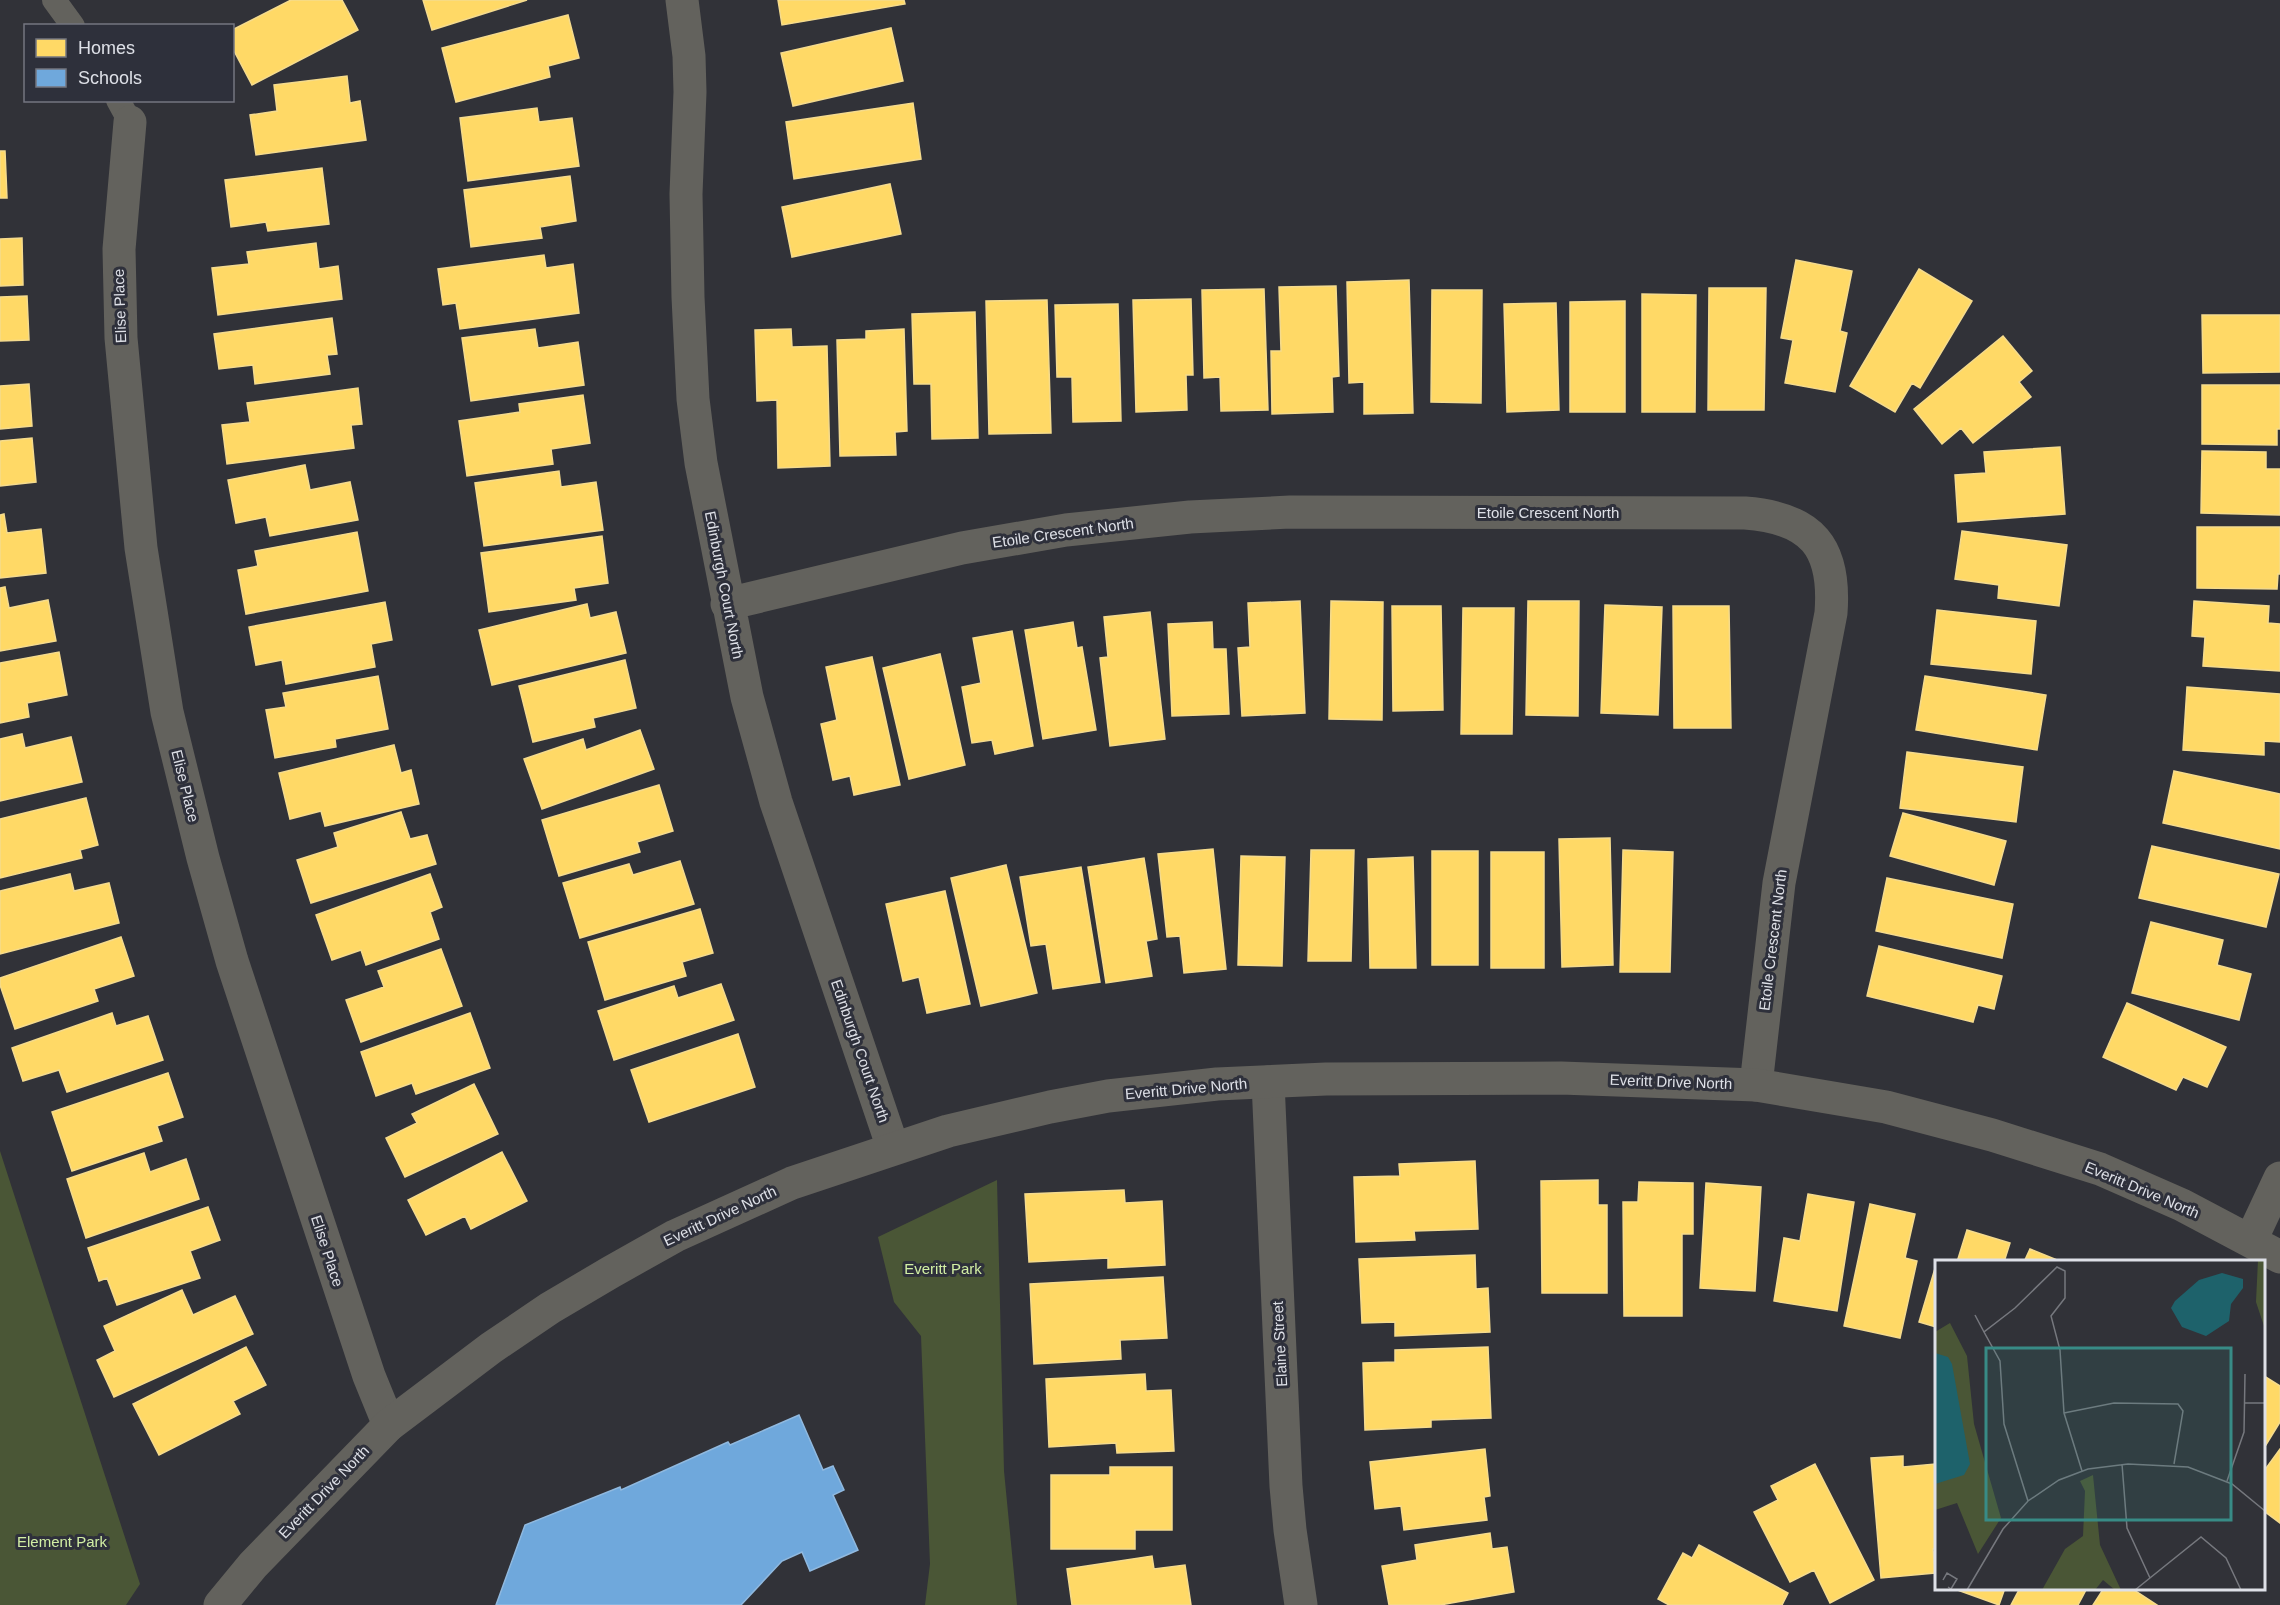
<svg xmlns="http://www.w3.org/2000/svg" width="2280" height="1605" viewBox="0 0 2280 1605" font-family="Arial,sans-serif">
  <rect width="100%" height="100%" fill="#313238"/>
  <!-- green -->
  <path fill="#4a5636" d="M 0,1151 L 140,1584 L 126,1605 L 0,1605 Z
    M 997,1180 L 1004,1471 L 1017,1605 L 925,1605 L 930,1564 L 921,1336 L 894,1302 L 878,1237 Z"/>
  <!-- homes -->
  <path fill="#ffd966" stroke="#f5db8d" stroke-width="1.5" d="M 291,0 L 342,0 L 358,30 L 252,85 L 232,47 L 232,30 Z
    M 423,0 L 527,0 L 432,30 Z
    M 778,0 L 904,0 L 905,4 L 782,25 Z
    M 568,15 L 579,58 L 548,66 L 550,77 L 456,102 L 442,48 Z
    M 891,28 L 903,81 L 793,106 L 781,53 Z
    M 347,76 L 350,103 L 360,101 L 366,140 L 256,155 L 250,115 L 277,111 L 274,85 Z
    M 913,103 L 921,159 L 794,179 L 786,122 Z
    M 537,108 L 539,122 L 572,118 L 579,166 L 468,181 L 460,118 Z
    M 0,151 L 5,151 L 7,198 L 0,198 Z
    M 322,168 L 329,224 L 268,231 L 266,222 L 231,227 L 225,180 Z
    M 570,176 L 576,221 L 540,227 L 542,238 L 471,247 L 464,190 Z
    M 890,184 L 901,234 L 792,257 L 782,207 Z
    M 22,238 L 23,285 L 0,286 L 0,239 Z
    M 316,243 L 319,269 L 338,266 L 342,299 L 218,315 L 212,268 L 249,264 L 247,252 Z
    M 544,255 L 546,268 L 573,264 L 579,313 L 460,329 L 456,303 L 443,305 L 438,269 Z
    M 1796,260 L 1852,271 L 1840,331 L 1847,333 L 1835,392 L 1785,383 L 1793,340 L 1781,338 Z
    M 1919,269 L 1972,301 L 1920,388 L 1912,383 L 1895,412 L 1850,386 Z
    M 1409,280 L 1413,413 L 1364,414 L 1364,382 L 1349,383 L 1347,282 Z
    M 1336,286 L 1339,376 L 1332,377 L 1333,412 L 1272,414 L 1271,351 L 1281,351 L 1279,287 Z
    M 1709,288 L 1766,288 L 1764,410 L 1708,410 Z
    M 1264,289 L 1268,410 L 1221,411 L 1220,377 L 1204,378 L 1202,290 Z
    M 1432,290 L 1482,290 L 1481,403 L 1431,402 Z
    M 1642,294 L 1696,295 L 1695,412 L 1642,412 Z
    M 27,296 L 29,340 L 0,341 L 0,297 Z
    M 1191,299 L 1193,375 L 1186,375 L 1187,410 L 1136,412 L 1133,300 Z
    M 1047,300 L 1051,433 L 989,434 L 986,301 Z
    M 1625,301 L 1625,412 L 1570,412 L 1570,302 Z
    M 1556,303 L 1559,410 L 1507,412 L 1504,304 Z
    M 1118,304 L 1121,421 L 1073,422 L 1072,377 L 1057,377 L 1055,305 Z
    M 975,312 L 978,438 L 932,439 L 931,384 L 914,384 L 912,314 Z
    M 2202,315 L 2280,315 L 2280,372 L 2203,373 Z
    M 332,318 L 337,354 L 327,355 L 330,374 L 255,384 L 253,365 L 219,369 L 214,334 Z
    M 535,329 L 538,348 L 578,342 L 584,385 L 471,401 L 462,338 Z
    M 791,329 L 792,347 L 827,346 L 830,466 L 778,468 L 777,400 L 757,401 L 755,330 Z
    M 904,329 L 907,431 L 895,432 L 896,455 L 840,456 L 837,340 L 866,339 L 866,331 Z
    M 2003,336 L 2032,371 L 2019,382 L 2031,397 L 1973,443 L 1961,428 L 1942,444 L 1914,409 Z
    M 29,384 L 32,426 L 0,429 L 0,386 Z
    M 2202,385 L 2280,385 L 2280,429 L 2277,429 L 2277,445 L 2202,444 Z
    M 358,388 L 362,424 L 351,425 L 354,448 L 227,464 L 222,425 L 250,422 L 247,403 Z
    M 583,395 L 590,443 L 551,449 L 553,464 L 467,476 L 459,421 L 520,412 L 519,404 Z
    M 32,438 L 36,482 L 0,486 L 0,441 Z
    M 2060,447 L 2065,514 L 1958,522 L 1955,475 L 1986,473 L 1984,452 Z
    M 2202,451 L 2266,452 L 2266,469 L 2280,469 L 2280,515 L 2201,513 Z
    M 305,465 L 310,490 L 350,482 L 358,520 L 270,536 L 266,517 L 236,523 L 228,480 Z
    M 559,471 L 561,487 L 596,482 L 603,530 L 484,546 L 475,483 Z
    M 4,514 L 7,533 L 41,529 L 46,573 L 0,578 L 0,515 Z
    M 2197,527 L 2280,527 L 2280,574 L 2278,574 L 2277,589 L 2197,588 Z
    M 1962,531 L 2067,545 L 2059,606 L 1998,598 L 1999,585 L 1955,579 Z
    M 357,532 L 368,591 L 246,614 L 238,570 L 258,566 L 255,551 Z
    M 602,536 L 608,583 L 574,588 L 576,600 L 489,612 L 481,553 Z
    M 5,587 L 9,608 L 48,600 L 56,641 L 0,651 L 0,588 Z
    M 1300,601 L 1305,713 L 1242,716 L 1238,648 L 1250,647 L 1248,603 Z
    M 1331,601 L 1383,602 L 1382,720 L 1329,719 Z
    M 1528,601 L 1579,601 L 1578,716 L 1526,715 Z
    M 2194,601 L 2269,606 L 2268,623 L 2280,624 L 2280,671 L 2203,666 L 2205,637 L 2192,636 Z
    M 385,602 L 392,640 L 371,644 L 375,667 L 286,684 L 282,660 L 256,665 L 249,627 Z
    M 587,604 L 590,618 L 616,612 L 626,653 L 492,685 L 479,630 Z
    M 1605,605 L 1662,607 L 1658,715 L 1601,713 Z
    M 1392,606 L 1441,606 L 1443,710 L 1393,711 Z
    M 1673,606 L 1729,606 L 1731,728 L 1674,728 Z
    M 1463,608 L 1514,608 L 1512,734 L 1461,734 Z
    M 1937,610 L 2036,621 L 2031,674 L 1931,664 Z
    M 1150,612 L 1165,739 L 1110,746 L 1100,658 L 1108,657 L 1104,617 Z
    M 1073,622 L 1077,648 L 1082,647 L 1096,730 L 1043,739 L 1025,630 Z
    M 1212,622 L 1213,649 L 1226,649 L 1229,714 L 1172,716 L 1168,624 Z
    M 1012,631 L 1033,746 L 995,754 L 992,740 L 972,743 L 962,687 L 981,683 L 973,638 Z
    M 59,652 L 67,695 L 27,703 L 29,717 L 0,723 L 0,663 Z
    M 940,654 L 965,765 L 909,779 L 883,668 Z
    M 872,657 L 900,785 L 854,795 L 850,776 L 833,780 L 821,724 L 837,720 L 826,667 Z
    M 625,660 L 636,708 L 593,718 L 595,727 L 533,742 L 519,686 Z
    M 378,676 L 388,729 L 335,739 L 336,747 L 275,758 L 266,710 L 286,707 L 283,693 Z
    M 1925,676 L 2046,695 L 2037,750 L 1916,730 Z
    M 2187,687 L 2280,694 L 2280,742 L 2264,741 L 2264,755 L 2183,750 Z
    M 640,730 L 654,769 L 542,809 L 524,759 L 583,739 L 586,750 Z
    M 22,734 L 25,748 L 71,737 L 82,782 L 0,801 L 0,739 Z
    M 394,745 L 401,773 L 411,770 L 419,804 L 325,826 L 321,811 L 290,819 L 279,773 Z
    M 1907,752 L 2023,767 L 2016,822 L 1900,808 Z
    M 2174,771 L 2280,794 L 2280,849 L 2163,823 Z
    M 659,785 L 673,831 L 637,842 L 640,852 L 559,876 L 542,820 Z
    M 86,798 L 98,845 L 80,850 L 82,858 L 0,878 L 0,819 Z
    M 401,812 L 410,839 L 427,835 L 436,864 L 311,903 L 297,860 L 338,847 L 334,833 Z
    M 1903,813 L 2006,841 L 1994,885 L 1890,856 Z
    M 1610,838 L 1613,965 L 1562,967 L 1559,839 Z
    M 2152,846 L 2279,874 L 2266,927 L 2139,898 Z
    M 1213,849 L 1226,969 L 1184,973 L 1180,936 L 1167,937 L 1158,854 Z
    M 1311,850 L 1354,850 L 1351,961 L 1308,961 Z
    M 1623,850 L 1673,852 L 1670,972 L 1620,972 Z
    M 1432,851 L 1478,851 L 1478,965 L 1432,965 Z
    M 1491,852 L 1544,852 L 1544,968 L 1491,968 Z
    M 1241,856 L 1285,857 L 1282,966 L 1238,965 Z
    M 1413,857 L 1416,968 L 1370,968 L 1368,859 Z
    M 1144,858 L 1157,939 L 1146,941 L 1152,976 L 1106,983 L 1088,867 Z
    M 680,861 L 694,904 L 580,938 L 563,883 L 629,864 L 633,875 Z
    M 1006,865 L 1037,993 L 981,1006 L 951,878 Z
    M 1081,867 L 1100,982 L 1053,989 L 1046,944 L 1031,946 L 1020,877 Z
    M 70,874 L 74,891 L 109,883 L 119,923 L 0,954 L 0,891 Z
    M 430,874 L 442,907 L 430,912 L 439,939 L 366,965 L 361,950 L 332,960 L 316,915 Z
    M 1887,878 L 2013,904 L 2002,958 L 1876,931 Z
    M 945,891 L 970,1004 L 927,1013 L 919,977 L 903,981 L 886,904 Z
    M 700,909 L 713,953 L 682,962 L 686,976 L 605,1000 L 588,942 Z
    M 2151,922 L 2223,940 L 2217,965 L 2251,974 L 2239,1020 L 2132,993 Z
    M 121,937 L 134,976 L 94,989 L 98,1001 L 15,1029 L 0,985 L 0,978 Z
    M 1879,946 L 2002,976 L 1994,1009 L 1978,1005 L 1973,1022 L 1867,996 Z
    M 441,949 L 462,1006 L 361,1042 L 346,1000 L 384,987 L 378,971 Z
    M 721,984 L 734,1020 L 614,1060 L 598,1011 L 674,986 L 678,998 Z
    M 2127,1003 L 2226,1047 L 2207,1087 L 2183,1077 L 2176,1090 L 2103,1057 Z
    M 112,1013 L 116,1026 L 148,1016 L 163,1060 L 67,1092 L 59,1070 L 23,1081 L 12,1048 Z
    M 470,1013 L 490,1068 L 416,1094 L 412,1083 L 376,1096 L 361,1052 Z
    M 738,1034 L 755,1087 L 649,1122 L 631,1070 Z
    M 168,1073 L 183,1117 L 157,1126 L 162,1141 L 72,1171 L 52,1112 Z
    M 474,1084 L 498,1134 L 405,1177 L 386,1138 L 417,1123 L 412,1114 Z
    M 502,1152 L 527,1201 L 471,1229 L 465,1216 L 426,1235 L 408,1200 Z
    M 144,1153 L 150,1172 L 186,1159 L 199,1199 L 86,1238 L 67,1179 Z
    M 1475,1161 L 1478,1229 L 1414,1231 L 1415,1240 L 1356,1242 L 1354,1177 L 1400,1176 L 1399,1164 Z
    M 1598,1180 L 1598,1205 L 1607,1205 L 1607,1293 L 1542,1293 L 1541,1181 Z
    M 1639,1182 L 1693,1183 L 1693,1234 L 1682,1234 L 1682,1316 L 1624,1316 L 1623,1202 L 1638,1202 Z
    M 1706,1183 L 1761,1187 L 1755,1291 L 1700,1288 Z
    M 1124,1190 L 1125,1203 L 1162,1201 L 1165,1265 L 1108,1268 L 1108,1258 L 1029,1262 L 1025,1194 Z
    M 1808,1194 L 1854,1202 L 1837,1311 L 1774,1301 L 1784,1238 L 1800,1241 Z
    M 1870,1204 L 1915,1214 L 1905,1258 L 1917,1261 L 1900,1338 L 1844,1326 Z
    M 208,1207 L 220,1240 L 190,1251 L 200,1278 L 117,1305 L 107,1278 L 99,1281 L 88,1248 Z
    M 1967,1230 L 2010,1243 L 2004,1262 L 1957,1262 Z
    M 2030,1249 L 2062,1262 L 2024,1262 Z
    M 1475,1255 L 1476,1289 L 1488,1288 L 1490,1332 L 1395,1336 L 1395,1322 L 1362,1323 L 1359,1259 Z
    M 1936,1265 L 1936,1327 L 1919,1322 Z
    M 1163,1277 L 1167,1338 L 1120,1340 L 1121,1359 L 1034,1364 L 1030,1284 Z
    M 182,1290 L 193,1315 L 235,1296 L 253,1334 L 114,1397 L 97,1360 L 115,1351 L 104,1326 Z
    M 246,1347 L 266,1385 L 233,1401 L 240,1414 L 159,1455 L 133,1404 Z
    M 1488,1347 L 1491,1418 L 1431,1420 L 1431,1427 L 1365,1430 L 1363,1363 L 1395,1362 L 1395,1350 Z
    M 1145,1374 L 1146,1391 L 1171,1390 L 1174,1451 L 1117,1453 L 1116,1443 L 1049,1447 L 1046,1379 Z
    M 2264,1376 L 2280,1386 L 2280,1422 L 2264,1448 Z
    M 1485,1449 L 1490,1496 L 1484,1497 L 1487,1520 L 1404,1530 L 1401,1506 L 1375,1509 L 1370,1462 Z
    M 2280,1449 L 2280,1523 L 2264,1511 L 2264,1471 Z
    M 1903,1456 L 1903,1467 L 1935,1464 L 1936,1549 L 1933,1549 L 1935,1573 L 1881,1578 L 1871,1458 Z
    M 1815,1464 L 1874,1580 L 1830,1603 L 1814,1570 L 1790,1582 L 1754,1512 L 1778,1500 L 1771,1486 Z
    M 1110,1467 L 1172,1467 L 1172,1530 L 1135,1530 L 1135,1549 L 1051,1549 L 1051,1475 L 1110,1475 Z
    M 1490,1533 L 1492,1549 L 1507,1547 L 1514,1592 L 1440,1605 L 1389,1605 L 1382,1566 L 1417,1560 L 1415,1545 Z
    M 1699,1545 L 1788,1593 L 1782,1605 L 1669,1605 L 1658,1599 L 1683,1553 L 1692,1558 Z
    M 1152,1556 L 1154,1569 L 1185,1565 L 1191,1605 L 1072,1605 L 1067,1569 Z
    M 1952,1588 L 2005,1588 L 1999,1605 Z
    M 2020,1588 L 2087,1588 L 2078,1605 L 2011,1605 Z
    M 2104,1588 L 2131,1588 L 2157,1605 L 2093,1605 Z"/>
  <!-- schools -->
  <path fill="#6fa8dc" stroke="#90b9df" stroke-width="1.5" d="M 799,1415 L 823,1470 L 833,1466 L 844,1490 L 833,1495 L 858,1550 L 810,1571 L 802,1552 L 782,1561 L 741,1605 L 496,1605 L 525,1525 L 620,1487 L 621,1490 L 728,1442 L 730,1445 Z"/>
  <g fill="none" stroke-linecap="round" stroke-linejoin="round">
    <!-- service -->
    <path stroke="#63625d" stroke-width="24" d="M 54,0 L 73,26
      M 118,100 L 130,122"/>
    <!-- minor -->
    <path stroke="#63625d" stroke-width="33" d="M 682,0 L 689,56 L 690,92 L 686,194 L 688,297 L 693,399 L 701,463 L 747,697 L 776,802 L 893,1148
      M 130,122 L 119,249 L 121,338 L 141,548 L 167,712 L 203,858 L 232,961 L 369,1376 L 389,1425
      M 727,604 L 962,548 L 1066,530 L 1190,517 L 1290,512 L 1745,513 C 1812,518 1836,547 1831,613 L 1779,883 L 1756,1085
      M 1268,1082 L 1286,1486 L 1290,1530 L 1301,1605"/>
    <!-- tertiary -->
    <path stroke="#63625d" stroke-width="33" d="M 2251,1240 L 2280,1178
      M 220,1605 L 253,1565 L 389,1425 L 491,1348 L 550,1308 L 611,1272 L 675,1236 L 792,1183 L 948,1131 L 1050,1107 L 1108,1096 L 1217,1084 L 1326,1079 L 1561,1078 L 1756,1085 L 1886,1107 L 1992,1135 L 2100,1169 L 2182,1205 L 2280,1257"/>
  </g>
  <g text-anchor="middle" stroke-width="6" stroke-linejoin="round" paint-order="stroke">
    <!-- street labels -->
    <g font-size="15" fill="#dee0e7" stroke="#2e303b">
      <text transform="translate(120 306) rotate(-92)" y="5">Elise Place</text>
      <text x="1548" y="518">Etoile Crescent North</text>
      <text transform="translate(1063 533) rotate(-8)" y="5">Etoile Crescent North</text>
      <text transform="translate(724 585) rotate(79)" y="5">Edinburgh Court North</text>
      <text transform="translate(185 786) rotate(76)" y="5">Elise Place</text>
      <text transform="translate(1773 940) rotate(-83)" y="5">Etoile Crescent North</text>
      <text transform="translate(860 1051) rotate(71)" y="5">Edinburgh Court North</text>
      <text transform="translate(1671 1082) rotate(2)" y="5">Everitt Drive North</text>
      <text transform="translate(1186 1089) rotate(-5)" y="5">Everitt Drive North</text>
      <text transform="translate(2142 1190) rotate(23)" y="5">Everitt Drive North</text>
      <text transform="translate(720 1216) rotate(-25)" y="5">Everitt Drive North</text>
      <text transform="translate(327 1251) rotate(72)" y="5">Elise Place</text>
      <text transform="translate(1280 1344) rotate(-93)" y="5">Elaine Street</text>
      <text transform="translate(324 1492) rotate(-46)" y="5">Everitt Drive North</text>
    </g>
    <!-- park labels -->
    <g font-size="15" fill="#d2efa4" stroke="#2e303b">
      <text x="943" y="1274">Everitt Park</text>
      <text x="62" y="1547">Element Park</text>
    </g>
  </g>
  <!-- overview -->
  <g transform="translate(1935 1260)">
    <rect width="330" height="330" fill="#313238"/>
    <path d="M 323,0 L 330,0 L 330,69 L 321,42 ZM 15,63 L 32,96 L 39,164 L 66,258 L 43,294 L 22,243 L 0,250 L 0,72 ZM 158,215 L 165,285 L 186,330 L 180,330 L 168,320 L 160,330 L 107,330 L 130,289 L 148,276 L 150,231 L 145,221 Z" fill="#4a5636"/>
    <path d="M 287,13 L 308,19 L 308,28 L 296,44 L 294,61 L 271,76 L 247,67 L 236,48 L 240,41 L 264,20 ZM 0,93 L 13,97 L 17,104 L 35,204 L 29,215 L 0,224 Z" fill="#1e626b"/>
    <path fill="none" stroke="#76787e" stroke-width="1.5" d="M 40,55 L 49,72M 310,143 L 330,143M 129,153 L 179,143 L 243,144 L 248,151 L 239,204M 187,204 L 192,268 L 215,318M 292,221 L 309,172 L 310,114M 93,241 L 69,164 L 65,101 L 49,72 L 80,48 L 122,7 L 130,11 L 130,38 L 116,56 L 125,90 L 129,153 L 147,211M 8,320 L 12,313 L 22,319 L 16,329 L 13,327M 32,330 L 68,269 L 93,241 L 124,220 L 153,209 L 193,204 L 253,207 L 297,224 L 330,251M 200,330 L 266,277 L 291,298 L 306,330"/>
    <path fill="#388b86" fill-opacity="0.15" stroke="#388b86" stroke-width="3" d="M 51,88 L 296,88 L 296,260 L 51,260 Z"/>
    <rect width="330" height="330" fill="none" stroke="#dee0e7" stroke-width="3"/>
  </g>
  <!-- legend -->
  <rect x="24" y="24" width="210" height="78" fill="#2e303b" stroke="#747680" stroke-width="1.5"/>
  <rect x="36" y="39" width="30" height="18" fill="#ffd966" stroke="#747680" stroke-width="1.5"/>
  <text x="78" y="54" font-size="18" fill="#dee0e7">Homes</text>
  <rect x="36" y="69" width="30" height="18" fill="#6fa8dc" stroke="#747680" stroke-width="1.5"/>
  <text x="78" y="84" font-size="18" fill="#dee0e7">Schools</text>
</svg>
